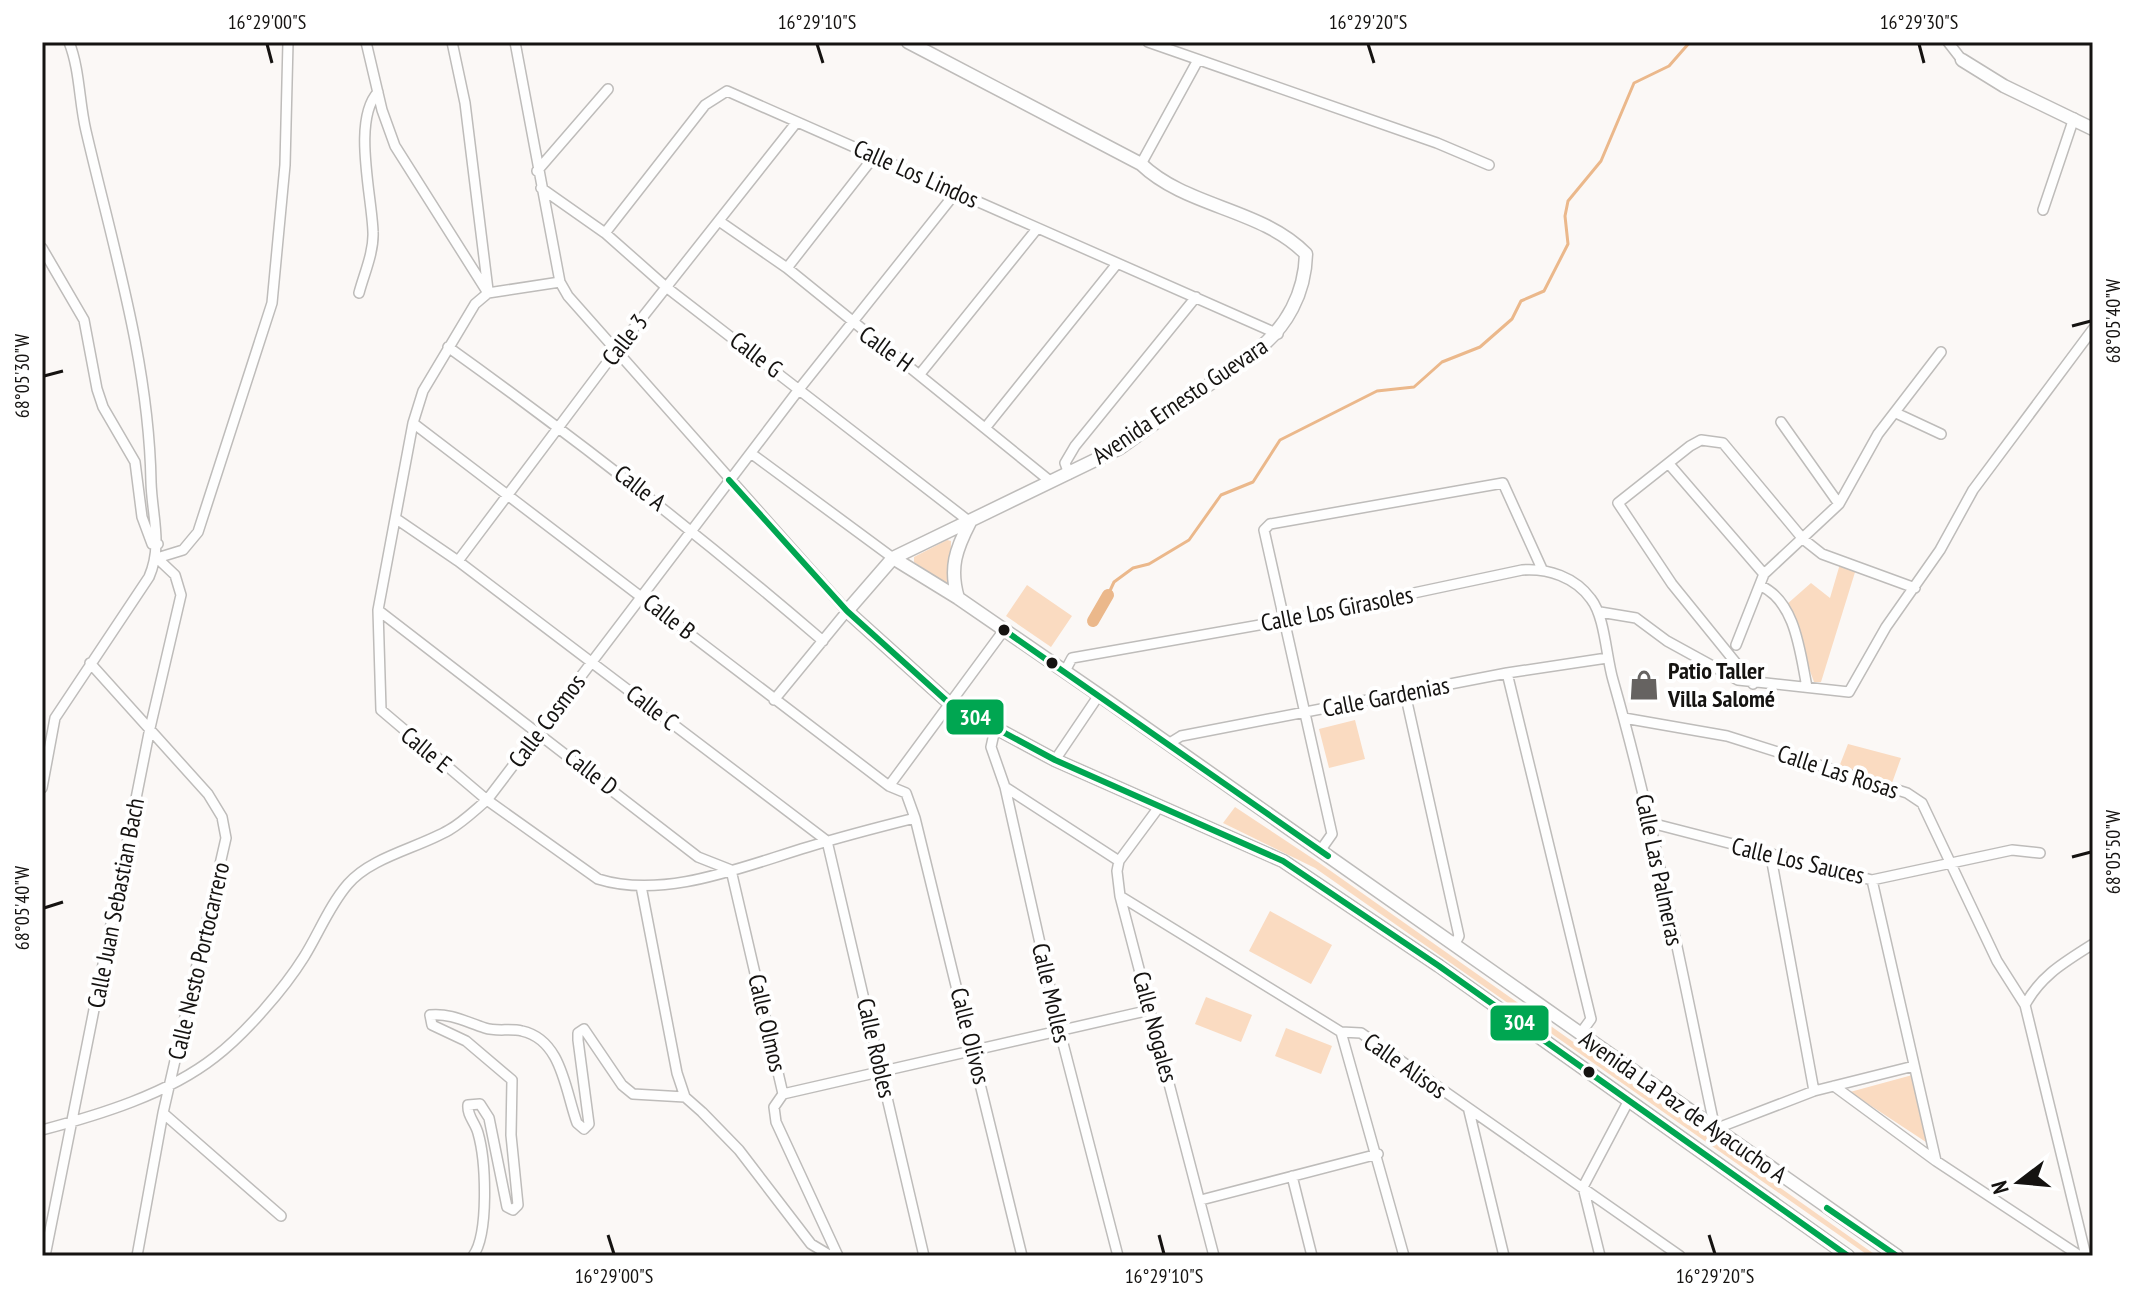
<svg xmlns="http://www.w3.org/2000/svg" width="2135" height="1298" viewBox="0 0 2135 1298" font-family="'PT Sans Narrow',sans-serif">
  <rect width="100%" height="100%" fill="#fbf8f6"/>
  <!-- green -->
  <path fill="#fadbc1" d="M 947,540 L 951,541 L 950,582 L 946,584 L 914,562 L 914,557 Z
    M 1840,564 L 1856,569 L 1821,682 L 1814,682 L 1786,605 L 1811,583 L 1830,598 Z
    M 1027,585 L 1072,616 L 1051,647 L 1006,616 Z
    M 1355,720 L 1365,759 L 1329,768 L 1319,729 Z
    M 1848,744 L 1901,758 L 1892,783 L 1839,767 Z
    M 1235,807 L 1318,862 L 1877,1256 L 1869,1256 L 1315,868 L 1223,823 Z
    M 1270,911 L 1332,945 L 1311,984 L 1249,951 Z
    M 1206,997 L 1252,1015 L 1241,1042 L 1195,1024 Z
    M 1286,1028 L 1332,1046 L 1321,1074 L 1275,1056 Z
    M 1916,1074 L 1932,1146 L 1850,1092 Z"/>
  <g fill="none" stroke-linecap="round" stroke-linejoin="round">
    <!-- stream -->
    <path stroke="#ebb88b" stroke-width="3" d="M 1108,595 L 1114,582 L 1133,568 L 1149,564 L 1189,540 L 1221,495 L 1253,482 L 1280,440 L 1377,391 L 1414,387 L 1442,362 L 1480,347 L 1512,319 L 1521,301 L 1544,291 L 1568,244 L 1565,216 L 1568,201 L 1601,161 L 1634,83 L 1669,66 L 1690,42"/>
    <!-- canal -->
    <path stroke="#ebb88b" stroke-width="12" d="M 1093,621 L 1108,595"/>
    <!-- street casing -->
    <g stroke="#bebcba" stroke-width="12">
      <path id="street" d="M 366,42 L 382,110 L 395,146 L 488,293
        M 452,42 L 465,103 L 488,290
        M 515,42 L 560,282 L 568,296 L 847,611 L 774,700
        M 1148,42 L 1437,143 L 1489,165
        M 1948,42 L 1962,60
        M 1141,164 L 1198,60
        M 537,171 L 608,89
        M 541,188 L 605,233 L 666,287 L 970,522
        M 2043,210 L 2074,118
        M 719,221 L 787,268 L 1050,481
        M 605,233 L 705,105 L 727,91 L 1278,334
        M 42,248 L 84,320 L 97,389 L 103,407 L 135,462 L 142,517 L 152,544 L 158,544
        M 787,268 L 876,154
        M 560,282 L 488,293 L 475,304 L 423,391 L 413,423 L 378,610 L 381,710 L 487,800 L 598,879 C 665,900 744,866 808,847 C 844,836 879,827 915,818
        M 359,293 C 364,274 374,252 373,232 C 372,196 352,120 378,92
        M 448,347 C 578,440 702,537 823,641
        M 920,374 L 1036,230
        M 1896,413 L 1941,434
        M 1781,422 L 1839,504
        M 413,423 L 889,786 L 906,793 L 915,818 L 1022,1256
        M 986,427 L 1116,265
        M 752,454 L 893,558
        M 1669,464 L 1764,574
        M 1069,474 L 1065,463 L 1075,446 L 1196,297
        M 398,520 L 458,561 L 827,841
        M 157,558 L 183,550 L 198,532 L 272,303 L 285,165 L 288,42
        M 458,561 L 615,352 L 796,123
        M 1761,586 C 1796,602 1800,653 1807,687
        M 378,610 L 698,857 L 731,870
        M 1600,612 L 1636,618 L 1667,641 L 1738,680 L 1849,692 L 1886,627 L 1940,550 L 1973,490 L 2093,329
        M 1736,645 L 1764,574 L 1839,504 L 1878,434 L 1941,352
        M 90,663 L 208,794 L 222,817 L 226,838 L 163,1113 L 137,1256
        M 1065,671 L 1072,658 L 1282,621 L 1522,570 C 1548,568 1575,577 1591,599 C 1605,617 1606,656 1613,680 C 1655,827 1683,978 1715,1129 L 1814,1091 L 1914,1066
        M 1507,673 L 1591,1019 L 1580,1034
        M 1753,684 L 1672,584 L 1618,503 L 1690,446 L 1701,440 L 1723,443 L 1803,539 L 1822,554 L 1915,588
        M 1405,693 L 1459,936 L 1454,945
        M 1624,718 L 1727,736 L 1907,793 L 1922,803 L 1997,961 L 2025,1005 L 2086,1256
        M 995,729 L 991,747 L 1005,787 L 1059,1028 L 1118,1256
        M 1168,744 L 1181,736 L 1507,673 L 1607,658
        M 1055,760 L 1099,695
        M 889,786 L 1004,630
        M 1005,787 L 1119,861
        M 42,788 L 55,718 L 149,577 C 163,545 152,516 151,482 C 149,363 113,247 86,131 C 79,102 80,70 69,42
        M 1159,807 L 1119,861 L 1117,871 L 1120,896 L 1214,1256
        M 1651,823 L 1872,880 L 2012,850 L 2040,853
        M 827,841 L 924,1256
        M 1320,851 L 1332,834 L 1264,530 L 1270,524 L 1503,483 L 1542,569
        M 1771,857 L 1814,1091
        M 731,870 L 783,1094
        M 1872,880 L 1936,1161
        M 641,886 L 677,1073 L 685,1097
        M 1120,896 L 1341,1032 L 1361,1033 L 1680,1256
        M 2025,1005 C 2041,975 2065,962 2093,944
        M 1341,1032 L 1404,1256
        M 1834,1086 L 1936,1161 L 2080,1256
        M 783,1094 L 1150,1010
        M 783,1094 L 774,1107 L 776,1122 L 838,1256
        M 1469,1111 L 1504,1256
        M 163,1113 L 281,1216
        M 42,1130 C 99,1115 168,1094 215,1057 C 245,1034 284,989 304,957 C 319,933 329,906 348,884 C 371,857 418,848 449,830 C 463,822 475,810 487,800 L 800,388 L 957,191
        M 1292,1176 L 1312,1256
        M 1201,1200 L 1378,1154
        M 45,1256 L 150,728 L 181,595 L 175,575 L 157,558
        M 473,1256 C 489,1234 486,1161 478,1133 C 475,1122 467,1116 468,1105 L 480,1104 L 489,1118 L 507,1207 L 513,1210 L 518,1205 L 511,1135 L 512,1080 L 466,1041 L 432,1025 L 430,1015 C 451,1013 466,1022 485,1028 C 497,1032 510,1028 522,1031 C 562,1040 565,1090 577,1123 L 584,1129 L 589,1124 L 578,1040 L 578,1033 L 584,1029 L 622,1085 L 633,1094 L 685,1097 L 702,1112 L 739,1150 L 811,1244 L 831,1256
        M 1600,1256 L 1583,1187 L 1629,1100"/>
    </g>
    <!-- secondary casing -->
    <g stroke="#bebcba" stroke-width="15">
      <path id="secondary" d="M 908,42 L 1141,164 C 1187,208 1261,208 1306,254 C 1305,293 1287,327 1256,351 L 1120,448 L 893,558 L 847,611 L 949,703 L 1055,760 L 1283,861 L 1439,966 L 1848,1256
        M 1962,60 L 2004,86 L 2093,129
        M 893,558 L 958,598 L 1099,695 L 1897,1256
        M 958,598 C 949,568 956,549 970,522"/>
    </g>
    <!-- street -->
    <use href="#street" stroke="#fefefe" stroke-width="9"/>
    <!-- secondary -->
    <use href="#secondary" stroke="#fefefe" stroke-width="12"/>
    <!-- bus-1 casing -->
    <g stroke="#fff" stroke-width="12">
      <path id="bus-1" d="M 729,480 L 847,611 L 949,703 L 1055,760 L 1283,861 L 1439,966 L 1848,1256
        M 1004,630 L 1328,856
        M 1827,1208 L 1897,1256"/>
    </g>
    <!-- bus-1 -->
    <use href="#bus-1" stroke="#00a651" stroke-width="6"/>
  </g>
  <!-- ticks -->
  <path fill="none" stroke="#151311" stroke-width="3" d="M 267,44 L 272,63M 817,44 L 823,63M 1368,44 L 1374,63M 1919,44 L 1924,63M 2072,326 L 2091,321M 44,376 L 63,371M 2072,857 L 2091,852M 44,908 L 63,902M 608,1235 L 614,1254M 1159,1235 L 1164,1254M 1709,1235 L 1715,1254"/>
  <!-- icons -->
  <defs>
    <g id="shop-bare" transform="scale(2.4)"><path d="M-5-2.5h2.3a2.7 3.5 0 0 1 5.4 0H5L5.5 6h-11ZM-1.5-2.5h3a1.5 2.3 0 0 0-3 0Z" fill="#666361" stroke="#fff" stroke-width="2.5" paint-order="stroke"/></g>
  </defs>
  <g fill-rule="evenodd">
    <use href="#shop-bare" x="1644" y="685"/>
  </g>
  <!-- markers -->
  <g fill="#151311" stroke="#fff" stroke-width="3">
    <circle cx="1004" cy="630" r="7"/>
    <circle cx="1052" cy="663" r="7"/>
    <circle cx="1589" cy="1072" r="7"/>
  </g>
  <g text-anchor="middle" stroke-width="8" stroke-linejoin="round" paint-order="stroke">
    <!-- street labels -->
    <g font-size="24" fill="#151311" stroke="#fff">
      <text transform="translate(916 174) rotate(24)" y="8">Calle Los Lindos</text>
      <text transform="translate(625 340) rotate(-52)" y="8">Calle 3</text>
      <text transform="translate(886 349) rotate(36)" y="8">Calle H</text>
      <text transform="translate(756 355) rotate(37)" y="8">Calle G</text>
      <text transform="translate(1180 401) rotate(-34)" y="8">Avenida Ernesto Guevara</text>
      <text transform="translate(640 488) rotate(38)" y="8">Calle A</text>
      <text transform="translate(1337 609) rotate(-11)" y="8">Calle Los Girasoles</text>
      <text transform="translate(669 617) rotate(38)" y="8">Calle B</text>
      <text transform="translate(1386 697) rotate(-11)" y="8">Calle Gardenias</text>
      <text transform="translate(652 708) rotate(37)" y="8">Calle C</text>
      <text transform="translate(547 721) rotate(-53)" y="8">Calle Cosmos</text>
      <text transform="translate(426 750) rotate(39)" y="8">Calle E</text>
      <text transform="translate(591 772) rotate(38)" y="8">Calle D</text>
      <text transform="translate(1838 772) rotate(18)" y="8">Calle Las Rosas</text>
      <text transform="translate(1798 861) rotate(13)" y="8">Calle Los Sauces</text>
      <text transform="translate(1659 870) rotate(78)" y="8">Calle Las Palmeras</text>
      <text transform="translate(116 903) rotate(-79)" y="8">Calle Juan Sebastian Bach</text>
      <text transform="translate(199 961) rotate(-77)" y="8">Calle Nesto Portocarrero</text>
      <text transform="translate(1051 993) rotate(77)" y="8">Calle Molles</text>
      <text transform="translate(767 1023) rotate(77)" y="8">Calle Olmos</text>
      <text transform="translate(1155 1027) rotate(75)" y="8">Calle Nogales</text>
      <text transform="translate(970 1036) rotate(76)" y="8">Calle Olivos</text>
      <text transform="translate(876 1048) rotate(77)" y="8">Calle Robles</text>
      <text transform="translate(1405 1066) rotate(35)" y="8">Calle Alisos</text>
      <text transform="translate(1683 1107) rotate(35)" y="8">Avenida La Paz de Ayacucho A</text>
    </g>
    <!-- poi labels -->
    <g font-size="24" font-weight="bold" fill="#151311" stroke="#fff" text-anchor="start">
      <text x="1668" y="679">Patio Taller<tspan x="1668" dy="28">Villa Salomé</tspan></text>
    </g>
  </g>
  <g stroke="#fff" stroke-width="3">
    <rect x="945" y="698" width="60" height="38" rx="8" fill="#00a651"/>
    <rect x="1489" y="1004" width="61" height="38" rx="8" fill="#00a651"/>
  </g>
  <g font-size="22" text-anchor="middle" font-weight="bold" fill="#fff">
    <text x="975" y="725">304</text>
    <text x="1519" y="1030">304</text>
  </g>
  <!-- border -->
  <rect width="2135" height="1298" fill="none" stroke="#ffffff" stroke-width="88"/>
  <!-- north arrow -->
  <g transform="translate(2019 1182) rotate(254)" stroke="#ffffff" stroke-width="6" paint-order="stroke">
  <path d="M0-6L14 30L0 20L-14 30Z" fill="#151311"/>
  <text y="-12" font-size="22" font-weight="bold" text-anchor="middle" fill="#151311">N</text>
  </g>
  <rect x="44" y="44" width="2047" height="1210" fill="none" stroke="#151311" stroke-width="3"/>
  <g font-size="20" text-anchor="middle" fill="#151311">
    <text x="267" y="29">16°29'00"S</text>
    <text x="817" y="29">16°29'10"S</text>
    <text x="1368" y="29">16°29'20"S</text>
    <text x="1919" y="29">16°29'30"S</text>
    <text transform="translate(2113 321) rotate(-90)" y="7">68°05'40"W</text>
    <text transform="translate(22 376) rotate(-90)" y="7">68°05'30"W</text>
    <text transform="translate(2113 852) rotate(-90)" y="7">68°05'50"W</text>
    <text transform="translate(22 908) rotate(-90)" y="7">68°05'40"W</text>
    <text x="614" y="1283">16°29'00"S</text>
    <text x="1164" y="1283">16°29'10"S</text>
    <text x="1715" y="1283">16°29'20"S</text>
  </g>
</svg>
